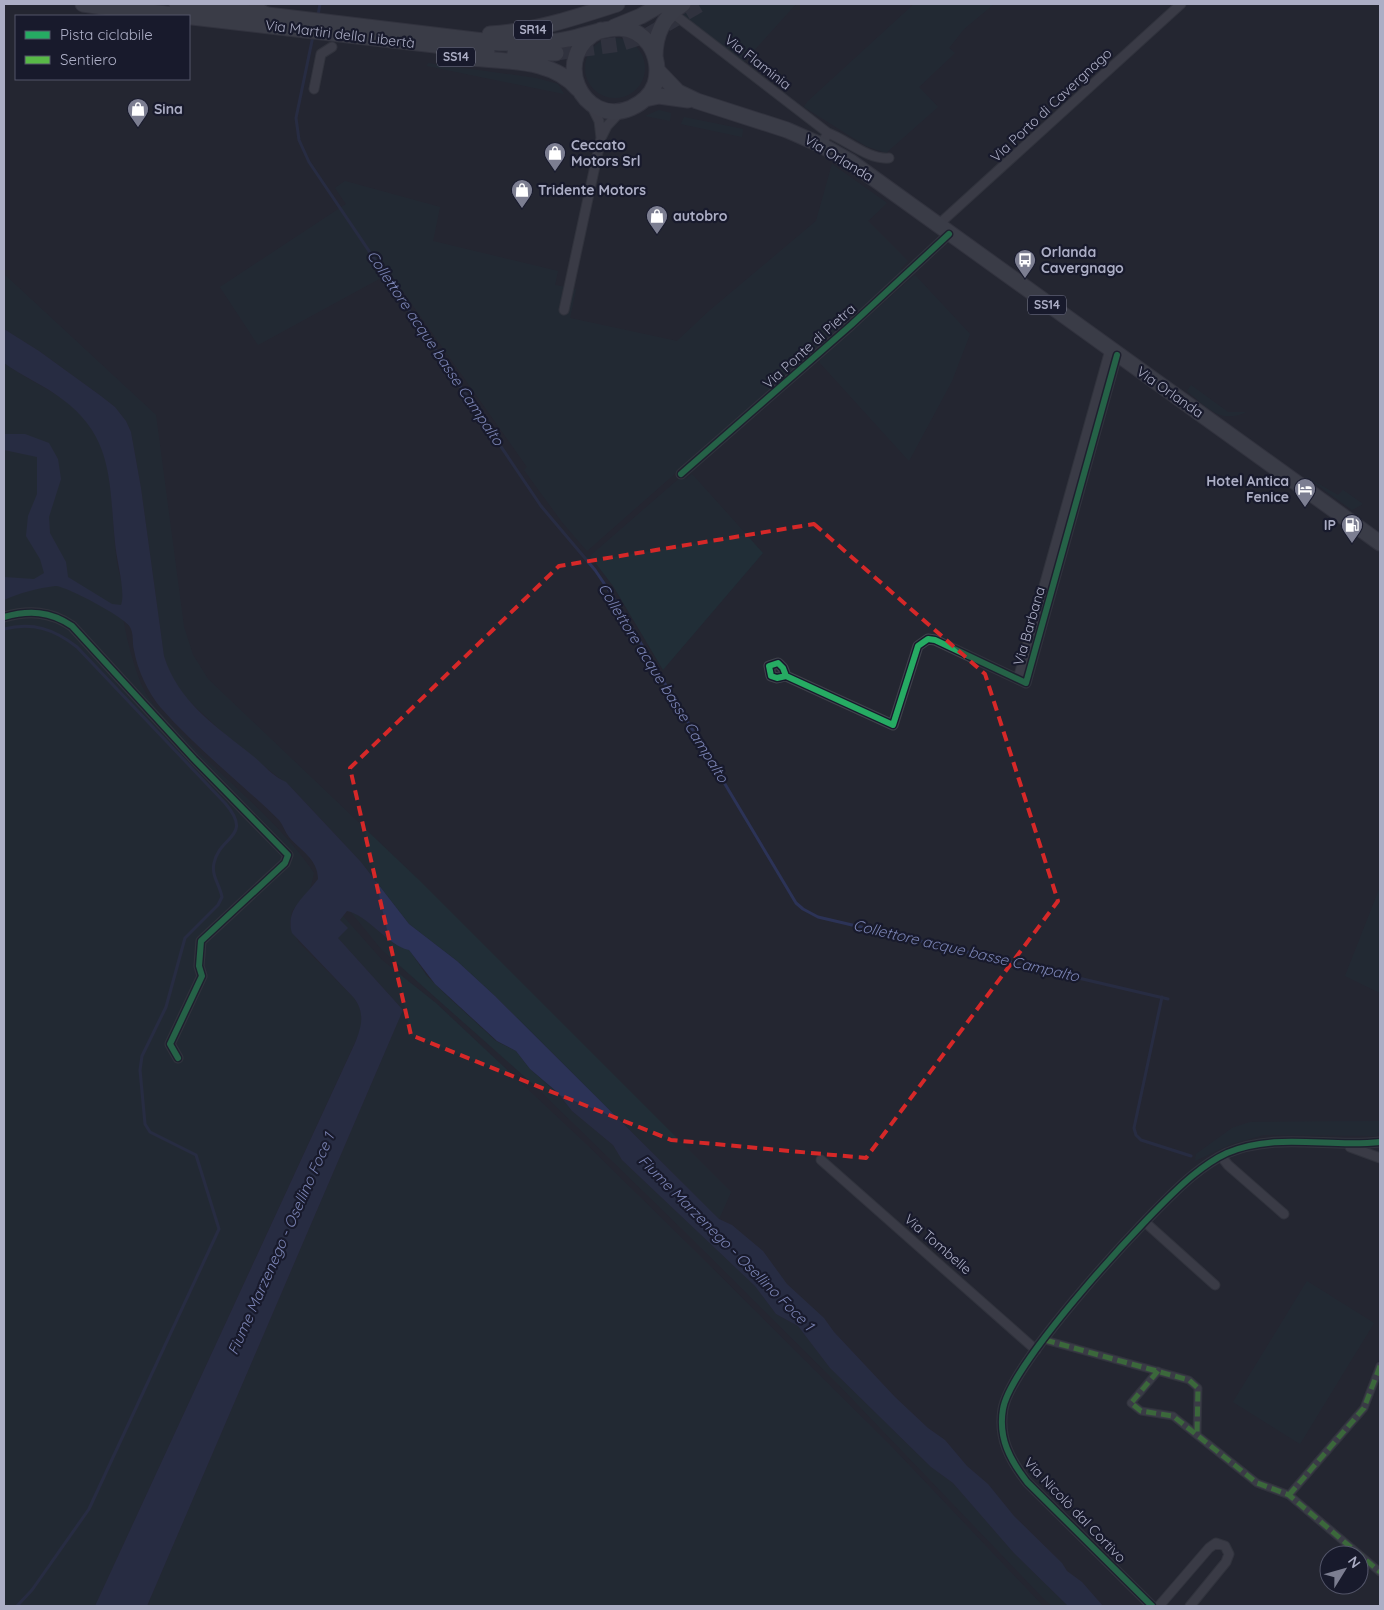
<svg xmlns="http://www.w3.org/2000/svg" width="1384" height="1610" viewBox="0 0 1384 1610" font-family="Quicksand,sans-serif">
  <rect width="100%" height="100%" fill="#242631"/>
  <!-- green -->
  <path fill="#212e37" d="M 692,4 L 796,4 L 742,64 L 686,20 L 682,10 Z
    M 914,4 L 994,4 L 964,29 L 949,48 L 955,53 L 919,87 L 938,107 L 886,153 L 866,146 L 804,107 L 807,102 Z
    M585 68a30 30 0 1 1 60 0a30 30 0 1 1-60 0Z
    M 428,63 L 536,78 L 558,84 L 564,94 L 427,66 Z
    M 659,110 L 671,113 L 670,121 L 645,116 Z
    M 684,117 L 743,129 L 742,137 L 681,124 Z
    M 832,164 L 887,203 L 868,221 L 908,261 L 901,268 L 904,272 L 587,551 L 562,522 L 524,470 L 527,467 L 390,273 L 258,345 L 220,287 L 346,204 L 335,188 L 345,181 L 440,207 L 433,241 L 558,271 L 555,285 L 576,289 L 570,318 L 677,341 L 709,311 L 816,221 Z
    M 4,274 L 156,415 L 184,627 L 193,655 L 208,679 L 418,879 L 731,1192 L 719,1219 L 495,996 L 457,961 L 409,924 L 361,862 L 292,788 L 232,741 L 185,697 L 171,677 L 164,656 L 141,488 L 131,432 L 126,421 L 115,407 L 101,396 L 39,351 L 4,329 Z
    M 915,275 L 970,334 L 952,381 L 909,461 L 820,363 L 820,360 Z
    M 4,363 C 30,382 62,393 85,418 C 117,453 110,518 117,563 C 118,572 122,580 123,589 C 123,594 123,599 122,604 C 122,625 134,669 143,688 C 151,706 170,723 184,737 C 227,783 279,821 314,873 L 310,890 L 292,911 L 290,925 L 299,943 L 354,998 C 361,1007 362,1015 362,1027 L 95,1606 L 4,1606 Z
    M 1191,385 L 1228,412 L 1246,412 C 1220,425 1206,406 1187,391 Z
    M 692,474 L 763,553 L 663,670 L 613,586 L 590,556 L 682,476 L 686,479 Z
    M 1305,476 L 1338,495 L 1343,490 L 1363,504 L 1352,510 Z
    M 1380,887 L 1380,993 L 1345,976 Z
    M 350,911 C 372,919 386,945 409,949 L 427,976 L 443,992 L 496,1041 L 516,1051 L 530,1069 L 556,1092 L 572,1111 L 613,1145 L 622,1160 L 755,1286 L 776,1314 L 798,1326 L 830,1368 L 931,1467 L 953,1483 L 1013,1552 L 1068,1606 L 1052,1606 L 1046,1601 L 837,1383 L 681,1228 L 536,1087 L 382,950 Z
    M 343,916 L 382,960 L 436,1003 L 585,1143 L 692,1248 L 890,1445 L 1043,1606 L 147,1606 L 403,1010 L 338,938 L 340,920 Z
    M 1380,1121 L 1380,1132 L 1377,1133 L 1378,1136 L 1264,1135 L 1231,1144 L 1195,1161 L 1196,1154 L 1232,1128 L 1250,1122 Z
    M 1307,1281 L 1374,1323 L 1300,1444 L 1233,1402 Z"/>
  <!-- water -->
  <path fill="#2c3357" d="M 4,329 L 39,351 L 101,396 L 115,407 L 126,421 L 131,432 L 141,488 L 164,656 C 178,702 217,727 253,756 C 264,765 272,776 286,782 L 361,862 L 409,924 L 457,961 L 495,996 L 719,1219 L 732,1225 L 763,1251 L 787,1284 L 824,1318 L 834,1332 L 895,1397 L 928,1428 L 945,1440 L 967,1466 L 988,1484 L 1014,1516 L 1062,1563 L 1067,1571 L 1082,1582 L 1103,1606 L 1068,1606 L 1013,1552 L 953,1483 L 931,1467 L 830,1368 L 798,1326 L 776,1314 L 755,1286 L 622,1160 L 613,1145 L 572,1111 L 557,1092 L 530,1069 L 516,1051 L 497,1041 L 435,984 L 409,950 C 388,946 368,915 347,911 L 340,920 L 348,928 L 338,938 L 403,1010 L 147,1606 L 95,1606 L 355,1043 C 362,1026 365,1013 354,998 L 292,933 C 285,909 305,897 318,879 C 318,859 300,850 289,837 C 285,832 283,825 279,820 C 240,782 197,749 161,708 C 148,693 137,669 134,650 C 132,643 134,634 130,627 C 126,618 65,585 55,586 C 38,588 19,593 4,600 L 4,577 L 34,579 L 44,573 L 40,559 L 26,536 L 28,516 L 37,494 L 37,457 L 4,450 L 4,434 L 25,434 L 49,443 L 58,459 L 61,479 L 49,517 L 50,533 L 66,562 L 68,577 L 112,604 L 121,605 C 126,592 116,559 115,542 C 109,483 114,437 62,399 C 44,385 22,376 4,363 Z"/>
  <g fill="none" stroke-linecap="round" stroke-linejoin="round">
    <!-- stream -->
    <path stroke="#2c3357" stroke-width="3" d="M 318,15 L 320,4
      M 313,36 L 296,118 L 299,140 L 309,162 L 541,506 L 595,570 L 612,595 L 796,903 L 803,909 L 818,917 L 1168,999
      M 4,629 C 33,622 54,629 77,647 L 225,803 C 254,837 220,835 214,863 C 211,876 220,885 222,897 L 218,905 L 185,938 L 166,1007 L 142,1056 L 140,1070 L 145,1124 L 150,1132 L 196,1155 L 219,1229 L 89,1509 L 32,1590 L 17,1606
      M 1162,997 L 1134,1128 L 1136,1135 L 1141,1140 L 1191,1156"/>
    <!-- primary-tunnel -->
    <path stroke="#3f414f" stroke-width="15" stroke-dasharray="15 8" stroke-linecap="butt" d="M 556,53 L 620,44 L 648,35 L 701,4"/>
    <!-- pedestrian casing -->
    <g stroke="#40424b" stroke-width="9">
      <path id="pedestrian" d="M 1045,1340 L 1189,1380 L 1198,1388 L 1197,1435
        M 1158,1371 L 1131,1403 L 1141,1411 L 1173,1416 L 1257,1483 L 1289,1495 L 1380,1572
        M 1289,1495 L 1364,1408 L 1380,1366"/>
    </g>
    <!-- minor casing -->
    <g stroke="#40424b" stroke-width="11">
      <path id="minor" d="M 254,4 L 267,12
        M 671,12 L 828,133 L 821,145
        M 314,89 L 321,54 L 332,47
        M 591,105 L 599,121 L 601,138 L 607,126 L 621,111
        M 828,133 C 847,140 868,160 889,158
        M 938,225 L 1181,4
        M 564,310 L 601,138
        M 681,474 L 851,325 L 949,234
        M 4,617 C 29,610 50,611 72,626 L 194,759 L 288,855 L 285,863 L 201,941 L 199,966 L 202,976 L 170,1044 L 178,1058
        M 786,676 L 777,678 L 771,676 L 769,666 L 778,663 L 783,668 L 786,676 L 893,725 L 918,646 L 928,639 L 935,640 L 1026,683 L 1117,355
        M 1018,679 L 1110,350
        M 1350,1147 L 1380,1158
        M 1221,1156 L 1228,1165 L 1284,1214
        M 821,1160 L 1036,1350
        M 1146,1223 L 1215,1285
        M 1152,1606 L 1027,1482 C 1010,1460 998,1438 1003,1409 C 1011,1362 1151,1210 1192,1176 C 1203,1167 1214,1159 1227,1153 C 1276,1132 1329,1148 1380,1142
        M 1159,1606 L 1209,1548 L 1216,1543 L 1225,1546 L 1229,1554 L 1226,1562 L 1190,1606"/>
    </g>
    <!-- primary casing -->
    <g stroke="#41424e" stroke-width="17">
      <path id="primary" d="M 83,4 L 131,11
        M 177,4 L 500,43 C 523,43 546,44 568,39 C 596,34 627,15 649,44 C 657,56 659,71 655,84 C 651,95 642,103 631,108 C 582,129 548,54 601,30
        M 123,9 L 487,51
        M 614,27 L 641,16 L 662,4
        M 490,34 C 535,31 574,18 617,4
        M 515,53 L 556,53
        M 655,57 C 655,34 663,17 683,4
        M 472,58 C 509,62 553,59 578,89
        M 657,70 L 678,92 L 697,101 L 787,130 L 821,145 L 851,162 L 1380,543
        M 645,99 L 659,96 L 688,100"/>
    </g>
    <!-- pedestrian -->
    <use href="#pedestrian" stroke="#545560" stroke-width="7"/>
    <!-- minor -->
    <use href="#minor" stroke="#545560" stroke-width="9"/>
    <!-- primary -->
    <use href="#primary" stroke="#565762" stroke-width="15"/>
    <!-- quiet -->
    <path stroke="#58b947" stroke-width="5" stroke-dasharray="10 5" stroke-linecap="butt" d="M 1045,1340 L 1189,1380 L 1198,1388 L 1197,1435
      M 1158,1371 L 1131,1403 L 1141,1411 L 1173,1416 L 1257,1483 L 1289,1495 L 1380,1572
      M 1289,1495 L 1364,1408 L 1380,1366"/>
    <!-- cycleway casing -->
    <g stroke="#181a2c" stroke-width="9">
      <path id="cycleway" d="M 681,474 L 851,325 L 949,234
        M 4,617 C 29,610 50,611 72,626 L 194,759 L 288,855 L 285,863 L 201,941 L 199,966 L 202,976 L 170,1044 L 178,1058
        M 786,676 L 777,678 L 771,676 L 769,666 L 778,663 L 783,668 L 786,676 L 893,725 L 918,646 L 928,639 L 935,640 L 1026,683 L 1117,355
        M 1152,1606 L 1027,1482 C 1010,1460 998,1438 1003,1409 C 1011,1362 1151,1210 1192,1176 C 1203,1167 1214,1159 1227,1153 C 1276,1132 1329,1148 1380,1142"/>
    </g>
    <!-- cycleway -->
    <use href="#cycleway" stroke="#26ab63" stroke-width="6"/>
  </g>
  <!-- marked area -->
  <path d="M0 0H1384V1610H0ZM 814,524 L 985,674 L 1058,901 L 866,1158 L 671,1140 L 411,1035 L 350,768 L 559,566 Z" fill="#242631" fill-opacity=".55" fill-rule="evenodd"/>
  <path fill="none" stroke="#d62828" stroke-width="4" stroke-dasharray="10 6" stroke-linejoin="round" d="M 814,524 L 985,674 L 1058,901 L 866,1158 L 671,1140 L 411,1035 L 350,768 L 559,566 Z"/>
  <!-- icons -->
  <defs>
    <g id="shop-pin" transform="scale(1.125)"><path d="M0 17L-7.5 6A9.5 9.5 0 1 1 7.5 6Z" fill="#7c7e91" stroke="#181a2c"/><path d="M-5-2.5h2.3a2.7 3.5 0 0 1 5.4 0H5L5.5 6h-11ZM-1.5-2.5h3a1.5 2.3 0 0 0-3 0Z" fill="#fff"/></g>
    <g id="bus-pin" transform="scale(1.125)"><path d="M0 17L-7.5 6A9.5 9.5 0 1 1 7.5 6Z" fill="#7c7e91" stroke="#181a2c"/><path d="M-5-6H5V4H4V6H2V4H-2V6H-4V4H-5ZM-3.5-4V0h7V-4ZM-3.5 1.2v1.5H-2V1.2ZM2 1.2v1.5H3.5V1.2Z" fill="#fff"/></g>
    <g id="hotel-pin" transform="scale(1.125)"><path d="M0 17L-7.5 6A9.5 9.5 0 1 1 7.5 6Z" fill="#7c7e91" stroke="#181a2c"/><path d="M-6-4.5h1.5V1H6V5H4.5V3h-9V5H-6ZM-4 0a1.8 1.8 0 1 1 3.6 0ZM.5 0V-2.5h3Q6-2.5 6 0Z" fill="#fff"/></g>
    <g id="fuel-pin" transform="scale(1.125)"><path d="M0 17L-7.5 6A9.5 9.5 0 1 1 7.5 6Z" fill="#7c7e91" stroke="#181a2c"/><path d="M-5.5-6h7V0h2V4h1.3V-2.5L3-4.5l.8-.8L6-3V5H2.5V1h-1V6h-7ZM-4.2-4.7v3.2H.2V-4.7Z" fill="#fff"/></g>
  </defs>
  <g fill-rule="evenodd">
    <use href="#shop-pin" x="138" y="109"/>
    <use href="#shop-pin" x="555" y="153"/>
    <use href="#shop-pin" x="522" y="190"/>
    <use href="#shop-pin" x="657" y="216"/>
    <use href="#bus-pin" x="1025" y="260"/>
    <use href="#hotel-pin" x="1305" y="489"/>
    <use href="#fuel-pin" x="1352" y="525"/>
  </g>
  <g text-anchor="middle" stroke-width="4.5" stroke-linejoin="round" paint-order="stroke">
    <!-- shield labels -->
    <g fill="#181a2c" stroke="#808297" stroke-width="1">
      <rect x="514" y="20.5" width="38" height="19" rx="4"/>
      <rect x="437" y="47.5" width="38" height="19" rx="4"/>
      <rect x="1028" y="295.5" width="38" height="19" rx="4"/>
    </g>
    <g font-size="12" font-weight="bold" fill="#acaec5">
      <text x="533" y="34">SR14</text>
      <text x="456" y="61">SS14</text>
      <text x="1047" y="309">SS14</text>
    </g>
    <!-- street labels -->
    <g font-size="14" fill="#acaec5" stroke="#181a2c">
      <text transform="translate(340 34) rotate(7)" y="5">Via Martiri della Libertà</text>
      <text transform="translate(758 62) rotate(38)" y="5">Via Flaminia</text>
      <text transform="translate(1051 105) rotate(-43)" y="5">Via Porto di Cavergnago</text>
      <text transform="translate(839 158) rotate(31)" y="5">Via Orlanda</text>
      <text transform="translate(809 346) rotate(-42)" y="5">Via Ponte di Pietra</text>
      <text transform="translate(1170 392) rotate(35)" y="5">Via Orlanda</text>
      <text transform="translate(1029 626) rotate(-74)" y="5">Via Barbana</text>
      <text transform="translate(938 1244) rotate(41)" y="5">Via Tombelle</text>
      <text transform="translate(1075 1510) rotate(46)" y="5">Via Nicolò dal Cortivo</text>
    </g>
    <!-- poi labels -->
    <g font-size="14" font-weight="bold" fill="#acaec5" stroke="#181a2c" text-anchor="start">
      <text x="154" y="114">Sina</text>
      <text x="571" y="150">Ceccato<tspan x="571" dy="16">Motors Srl</tspan></text>
      <text x="538" y="195">Tridente Motors</text>
      <text x="673" y="221">autobro</text>
      <text x="1041" y="257">Orlanda<tspan x="1041" dy="16">Cavergnago</tspan></text>
      <text x="1289" y="486" text-anchor="end">Hotel Antica<tspan x="1289" dy="16">Fenice</tspan></text>
      <text x="1336" y="530" text-anchor="end">IP</text>
    </g>
    <!-- water labels -->
    <g font-size="15" font-style="italic" fill="#7a83b3" stroke="#181a2c">
      <text transform="translate(435 348) rotate(56)" y="5">Collettore acque basse Campalto</text>
      <text transform="translate(663 683) rotate(58)" y="5">Collettore acque basse Campalto</text>
      <text transform="translate(966 951) rotate(13)" y="5">Collettore acque basse Campalto</text>
      <text transform="translate(726 1243) rotate(45)" y="5">Fiume Marzenego - Osellino Foce 1</text>
      <text transform="translate(281 1244) rotate(-66)" y="5">Fiume Marzenego - Osellino Foce 1</text>
    </g>
  </g>
  <!-- border -->
  <rect width="1384" height="1610" fill="none" stroke="#acaec5" stroke-width="10"/>
  <!-- legend -->
  <rect x="15" y="15" width="175" height="65" fill="#181a2c" stroke="#535569"/>
  <rect x="25" y="31" width="25" height="8" fill="#26ab63" stroke="#535569"/>
  <text x="60" y="40" font-size="15" fill="#acaec5">Pista ciclabile</text>
  <rect x="25" y="56" width="25" height="8" fill="#58b947" stroke="#535569"/>
  <text x="60" y="65" font-size="15" fill="#acaec5">Sentiero</text>
  <!-- north arrow -->
  <g transform="translate(1344 1570) rotate(53)"><circle r="24" fill="#181a2c" stroke="#535569"/>
  <path d="M0-4L9 19L0 12L-9 19Z" fill="#7c7e91"/>
  <text y="-8" font-size="14" font-weight="bold" text-anchor="middle" fill="#acaec5">N</text>
  </g>
</svg>
